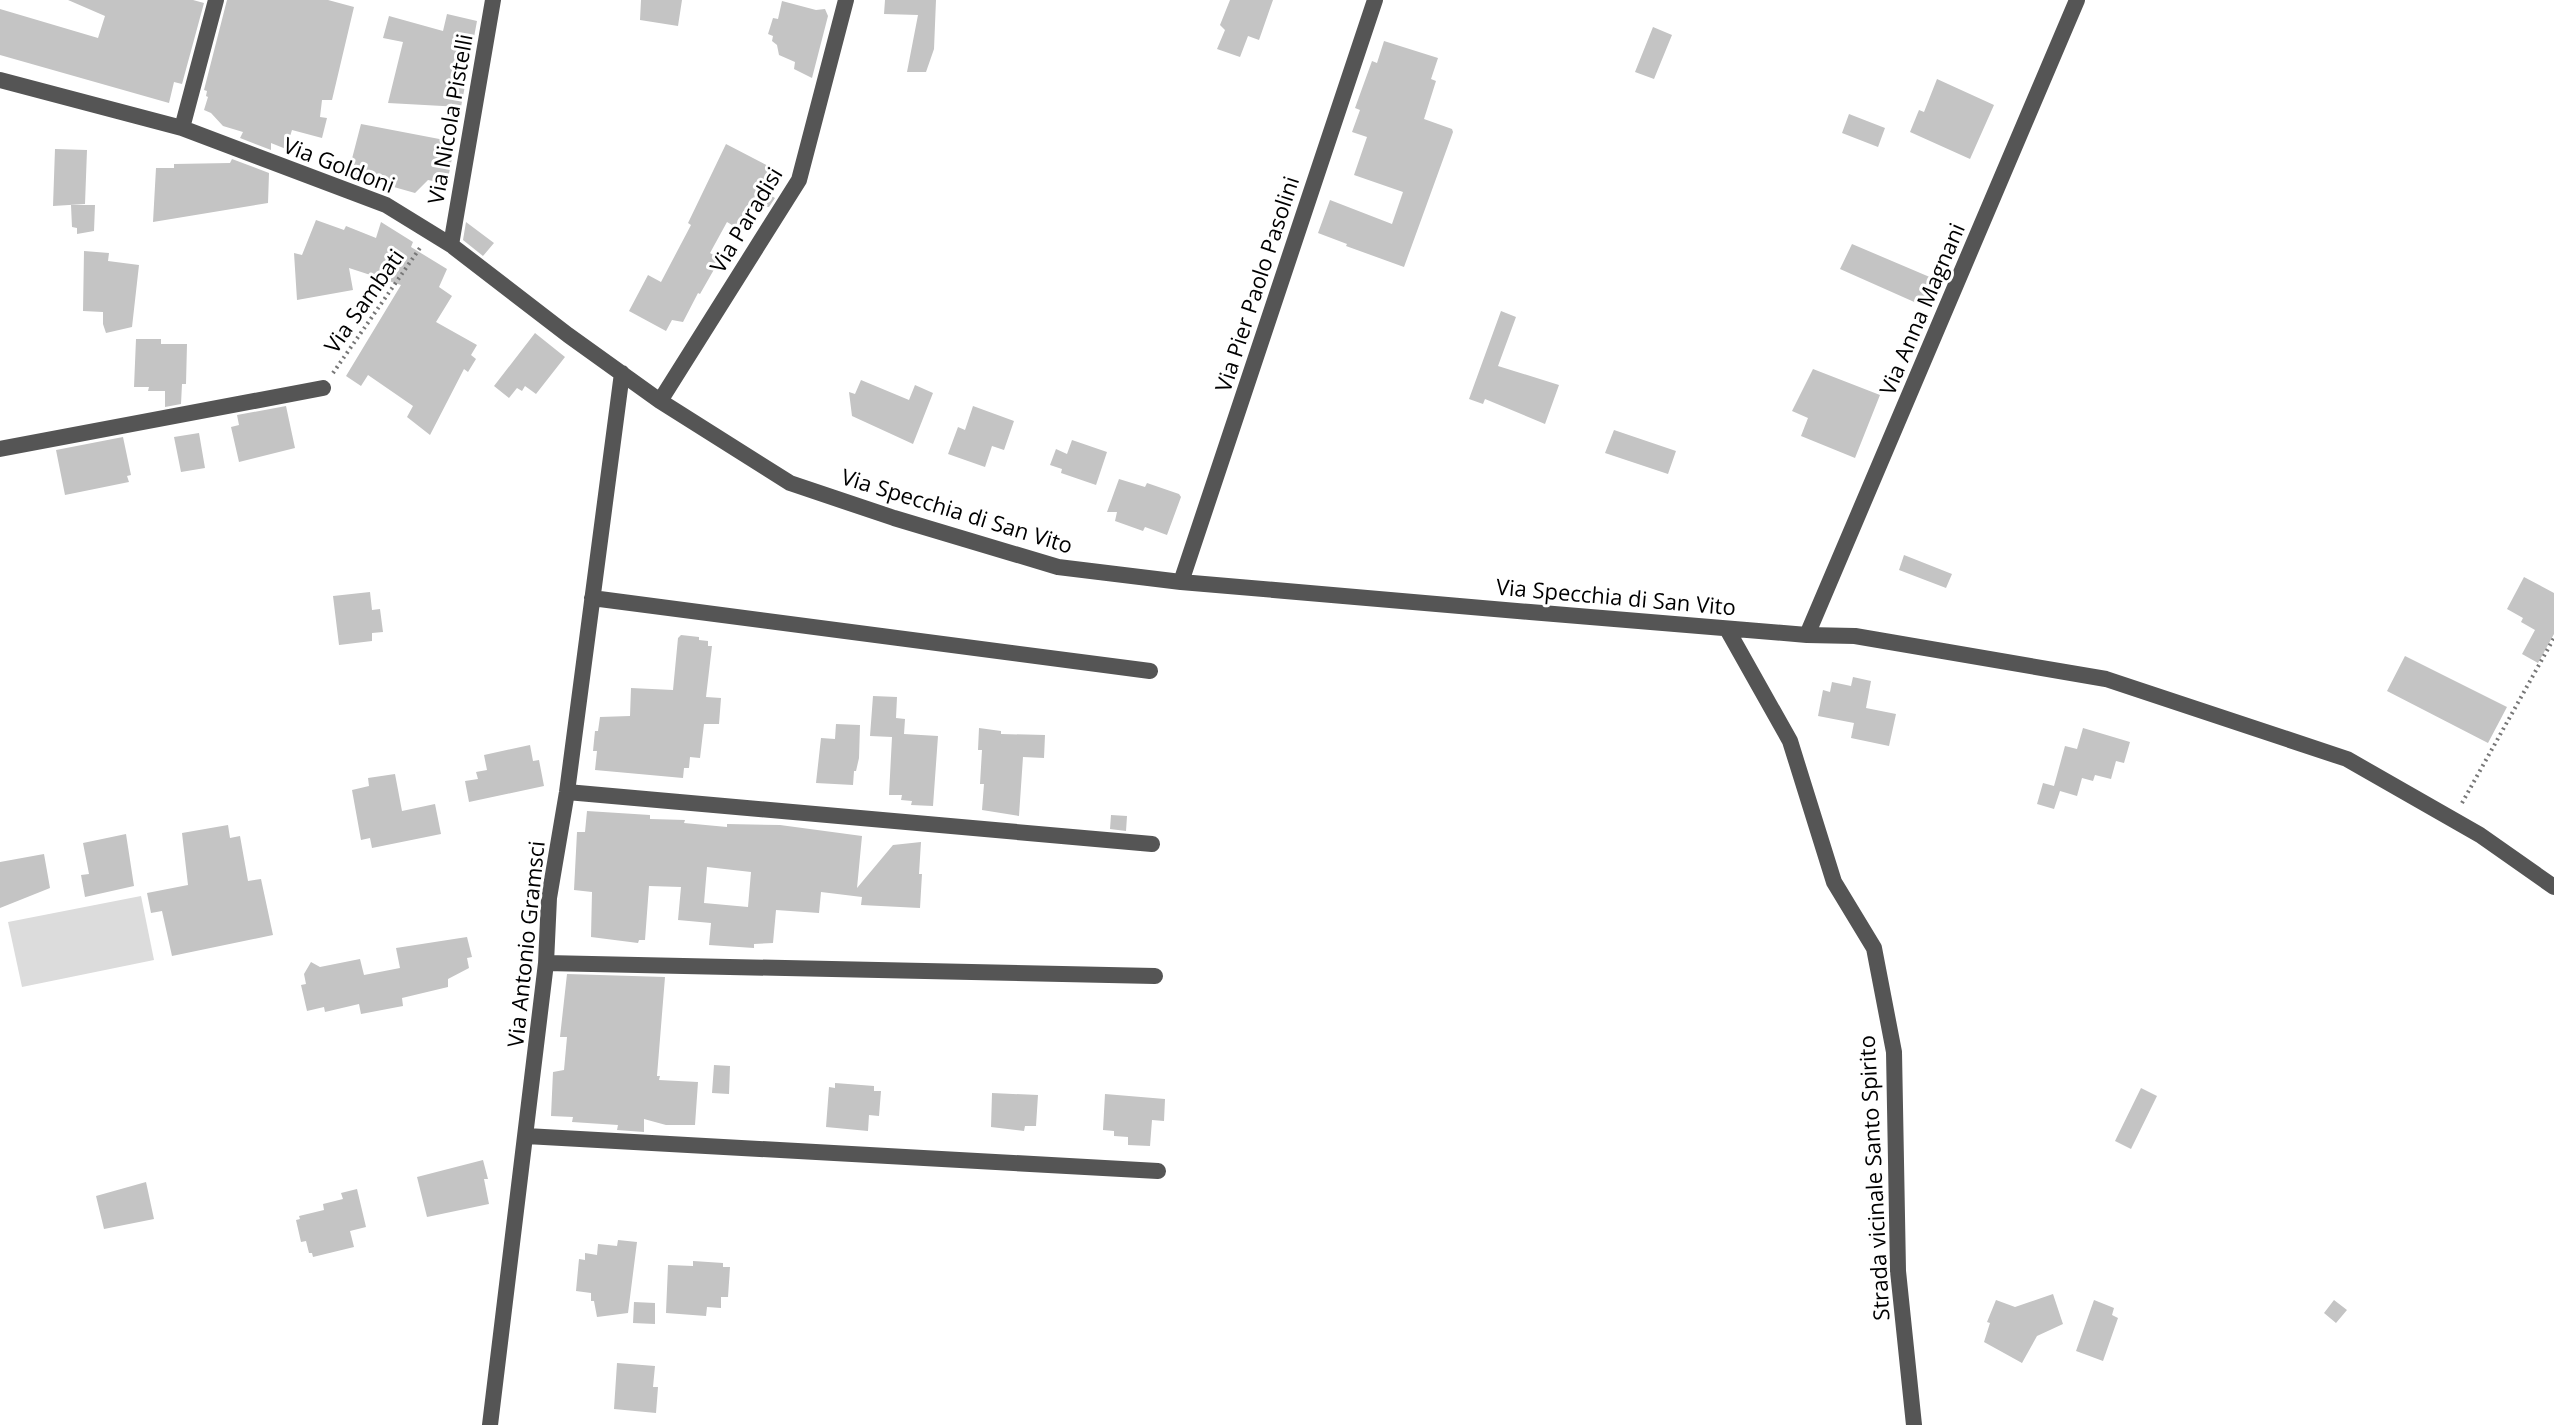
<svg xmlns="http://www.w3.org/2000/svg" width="2554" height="1425" viewBox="0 0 2554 1425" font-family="'Open Sans',sans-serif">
  <rect width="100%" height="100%" fill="#fff"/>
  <!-- green -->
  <path fill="#dcdcdc" d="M 141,896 L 154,960 L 22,987 L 8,922 Z"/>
  <!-- building -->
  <path fill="#c4c4c4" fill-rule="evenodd" d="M 68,0 L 193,0 L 204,3 L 182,84 L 174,82 L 169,103 L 0,55 L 0,9 L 98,38 L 105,16 Z
    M 227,0 L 328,0 L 354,7 L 332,100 L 322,100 L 320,117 L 327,118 L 322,138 L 292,130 L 286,149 L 271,143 L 271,150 L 240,138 L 243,132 L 223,126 L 211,113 L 204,110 L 208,97 L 206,96 L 207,91 L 204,90 Z
    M 641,0 L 682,0 L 678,26 L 640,20 Z
    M 885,0 L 936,0 L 934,49 L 926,72 L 907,72 L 918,15 L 884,14 Z
    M 1230,0 L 1273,0 L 1259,40 L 1248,36 L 1240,57 L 1217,49 L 1225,30 L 1220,25 Z
    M 782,1 L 816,10 L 825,9 L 828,16 L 812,78 L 794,69 L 795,62 L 779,55 L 777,45 L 772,41 L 773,36 L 768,34 L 773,18 L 778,19 Z
    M 447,14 L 477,21 L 461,107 L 388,103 L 403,42 L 383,38 L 389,16 L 443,31 Z
    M 1653,27 L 1672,35 L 1654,79 L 1635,72 Z
    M 1384,41 L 1438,58 L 1431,79 L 1436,81 L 1424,119 L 1452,129 L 1453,132 L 1404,267 L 1346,246 L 1347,244 L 1318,233 L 1330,200 L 1392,224 L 1403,192 L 1354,175 L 1367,137 L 1352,132 L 1360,110 L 1355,108 L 1372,61 L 1377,63 Z
    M 1937,79 L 1994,105 L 1970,159 L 1910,132 L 1919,110 L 1924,112 Z
    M 1849,114 L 1885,128 L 1878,147 L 1842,133 Z
    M 361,124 L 455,142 L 448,179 L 434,177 L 433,181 L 428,180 L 415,193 L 348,174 Z
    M 726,144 L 778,171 L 759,182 L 770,186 L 765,192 L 775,198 L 769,207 L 750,204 L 737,228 L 727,222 L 710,253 L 720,259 L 700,294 L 698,293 L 683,322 L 672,320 L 666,331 L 629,311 L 648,275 L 661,282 L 691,225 L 688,223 Z
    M 55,149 L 87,150 L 85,204 L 53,206 Z
    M 232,159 L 269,173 L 268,203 L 153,222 L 156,168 L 174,168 L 174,164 L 230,163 Z
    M 71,205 L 95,205 L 94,231 L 77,234 L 77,228 L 72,227 Z
    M 316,220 L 344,230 L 346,226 L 376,238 L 381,222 L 413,242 L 411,247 L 447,269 L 439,287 L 452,296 L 436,322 L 477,345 L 471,355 L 476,359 L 468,372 L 464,369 L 430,435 L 407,417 L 413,406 L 368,375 L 361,386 L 346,376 L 401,285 L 349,268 L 353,290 L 297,300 L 294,253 L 302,255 Z
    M 466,222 L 494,243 L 483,256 L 463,240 Z
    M 1852,244 L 1932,278 L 1921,305 L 1840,269 Z
    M 84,251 L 109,253 L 108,261 L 139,265 L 132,327 L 106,333 L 103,324 L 103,312 L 83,311 Z
    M 1501,311 L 1516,317 L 1498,366 L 1559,385 L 1545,424 L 1485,399 L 1483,404 L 1469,399 Z
    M 535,333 L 565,357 L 536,394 L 525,386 L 522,391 L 517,388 L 509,398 L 494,386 Z
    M 136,339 L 161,339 L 161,344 L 187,344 L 186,384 L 182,384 L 181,404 L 165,407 L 165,391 L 148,391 L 149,387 L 134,387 Z
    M 1813,369 L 1880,395 L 1855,458 L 1801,436 L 1808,418 L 1792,411 Z
    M 861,380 L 909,400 L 915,385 L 933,393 L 913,444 L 852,416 L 849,392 L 855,394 Z
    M 286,406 L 295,448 L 239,462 L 231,427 L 239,425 L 237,415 Z
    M 973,406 L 1014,421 L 1004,450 L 992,446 L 985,467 L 948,454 L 958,427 L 965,430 Z
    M 1614,430 L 1676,451 L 1668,474 L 1605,453 Z
    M 199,433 L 205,468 L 181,472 L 174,437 Z
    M 123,437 L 131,475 L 127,476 L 129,482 L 65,495 L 56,450 Z
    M 1072,440 L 1107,452 L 1096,485 L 1061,473 L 1062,469 L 1050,465 L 1056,449 L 1067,454 Z
    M 1119,479 L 1145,487 L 1147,483 L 1179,494 L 1181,497 L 1167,535 L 1145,527 L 1143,531 L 1115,521 L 1117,512 L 1107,512 Z
    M 1904,555 L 1952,574 L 1946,588 L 1899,570 Z
    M 2524,577 L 2554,593 L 2554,634 L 2538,663 L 2522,654 L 2535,630 L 2521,622 L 2523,618 L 2507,609 Z
    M 370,592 L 372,610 L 380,609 L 383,632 L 372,633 L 372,641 L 339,645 L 333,596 Z
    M 681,635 L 699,637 L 699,640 L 708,641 L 708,646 L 712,646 L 706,697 L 721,698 L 719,724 L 704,724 L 700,758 L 690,757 L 689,768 L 684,768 L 683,778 L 595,770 L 597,751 L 593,751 L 595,731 L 598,731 L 600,717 L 630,716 L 631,688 L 673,690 L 678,638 Z
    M 2405,656 L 2507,707 L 2488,743 L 2387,691 Z
    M 1853,677 L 1871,681 L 1866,708 L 1896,714 L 1889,746 L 1851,738 L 1854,723 L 1818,716 L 1823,690 L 1830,692 L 1832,682 L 1851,686 Z
    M 873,696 L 897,697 L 896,718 L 905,719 L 904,734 L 938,736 L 933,806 L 911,805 L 912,801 L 901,800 L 902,795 L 889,795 L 892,737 L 870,736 Z
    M 836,724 L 860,725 L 859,758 L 856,771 L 854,771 L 853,785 L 816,783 L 821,738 L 835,739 Z
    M 979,728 L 1001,731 L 1001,734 L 1045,735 L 1044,758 L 1023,757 L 1019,816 L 982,810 L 984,784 L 980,784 L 982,750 L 978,750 Z
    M 2083,728 L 2130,742 L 2124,763 L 2116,761 L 2111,779 L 2095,775 L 2093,781 L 2082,778 L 2077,796 L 2060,791 L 2054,809 L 2037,804 L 2043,783 L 2054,786 L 2065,746 L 2077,749 Z
    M 530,745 L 533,761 L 539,760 L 544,786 L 469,802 L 465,781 L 478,779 L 476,772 L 487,770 L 484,755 Z
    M 395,774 L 402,811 L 435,804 L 441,834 L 372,848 L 370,838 L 361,840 L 352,790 L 369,786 L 368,778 Z
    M 587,811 L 650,815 L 650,819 L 685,820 L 684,823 L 727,827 L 727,824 L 780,825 L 862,836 L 857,888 L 893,845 L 921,842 L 919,874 L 922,874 L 920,908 L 861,905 L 862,897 L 821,892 L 819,913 L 776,910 L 773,943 L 754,944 L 754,948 L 709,945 L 711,923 L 678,920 L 681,887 L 649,886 L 645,940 L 639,940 L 638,943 L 591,937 L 592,892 L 574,890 L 577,832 L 585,832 ZM 707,867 L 751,872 L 748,907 L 704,903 Z
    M 1111,815 L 1127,816 L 1126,831 L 1110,829 Z
    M 228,825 L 230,838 L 240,836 L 248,881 L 261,879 L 273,935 L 172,956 L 162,911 L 151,913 L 147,893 L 188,885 L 182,833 Z
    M 126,834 L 134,886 L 85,897 L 81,875 L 89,874 L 83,843 Z
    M 44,854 L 50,888 L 0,908 L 0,862 Z
    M 467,937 L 472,957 L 467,958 L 469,968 L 448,979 L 448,987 L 402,998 L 403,1006 L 361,1014 L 359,1004 L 325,1012 L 324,1007 L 307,1011 L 301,985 L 306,984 L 304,974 L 311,962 L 320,967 L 360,959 L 364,975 L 400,968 L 396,948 Z
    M 567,974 L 665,977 L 657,1076 L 660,1076 L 659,1080 L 698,1082 L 695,1125 L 666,1125 L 644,1119 L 644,1132 L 617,1130 L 618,1125 L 572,1122 L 573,1117 L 551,1116 L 553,1072 L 564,1070 L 567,1037 L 560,1037 Z
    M 714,1065 L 730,1066 L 729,1094 L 712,1093 Z
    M 835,1083 L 874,1086 L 874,1091 L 881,1091 L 879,1116 L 869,1115 L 868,1131 L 826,1127 L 829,1087 L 835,1088 Z
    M 2141,1088 L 2157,1096 L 2131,1149 L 2115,1141 Z
    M 992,1093 L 1038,1095 L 1036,1126 L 1025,1126 L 1024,1131 L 991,1127 Z
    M 1105,1094 L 1165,1099 L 1164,1121 L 1152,1120 L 1150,1146 L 1128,1145 L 1128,1137 L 1114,1136 L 1114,1131 L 1103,1130 Z
    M 483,1160 L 488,1179 L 484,1179 L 489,1204 L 427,1217 L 417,1177 Z
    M 146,1182 L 154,1219 L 104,1229 L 96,1196 Z
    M 357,1189 L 366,1227 L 350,1231 L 354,1247 L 313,1257 L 312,1253 L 309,1253 L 306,1241 L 301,1242 L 296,1220 L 300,1219 L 299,1216 L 324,1210 L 323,1204 L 343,1199 L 341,1193 Z
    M 618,1240 L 637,1242 L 628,1313 L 597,1317 L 594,1301 L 591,1301 L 591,1293 L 576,1291 L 579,1259 L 585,1260 L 585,1253 L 597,1255 L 598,1244 L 617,1246 Z
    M 693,1261 L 723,1263 L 723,1267 L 730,1267 L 728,1297 L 721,1297 L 721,1308 L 707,1307 L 706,1316 L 666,1313 L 668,1265 L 693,1266 Z
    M 2053,1294 L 2063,1324 L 2037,1336 L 2022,1363 L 1984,1342 L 1990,1323 L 1987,1322 L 1996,1300 L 2015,1307 Z
    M 2094,1300 L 2114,1308 L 2112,1315 L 2118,1318 L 2103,1361 L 2076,1351 Z
    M 2334,1300 L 2347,1310 L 2336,1323 L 2324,1313 Z
    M 634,1302 L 655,1303 L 655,1324 L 633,1323 Z
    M 617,1363 L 655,1366 L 653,1387 L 658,1387 L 656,1413 L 614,1409 Z"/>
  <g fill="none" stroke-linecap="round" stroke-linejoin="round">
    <!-- path -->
    <path stroke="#777" stroke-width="4" stroke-dasharray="2 4" stroke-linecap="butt" d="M 333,373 L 422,245
      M 2462,803 L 2554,638"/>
    <!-- minor -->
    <path stroke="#555" stroke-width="16" d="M 0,80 L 182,128 L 386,205 L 451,245 L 568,335 L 660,401 L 790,483 L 894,518 L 1058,567 L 1181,582 L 1530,612 L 1807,635 L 1855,636 L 2106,679 L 2347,759 L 2480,835 L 2554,887
      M 182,128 L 216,0
      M 451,245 L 493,0
      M 660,401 L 799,180 L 846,0
      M 0,449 L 323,388
      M 1181,582 L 1375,0
      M 592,598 L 1150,671
      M 1727,629 L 1790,741 L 1834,882 L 1874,948 L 1894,1052 L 1898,1271 L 1914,1425
      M 1807,635 L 2077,0
      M 567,792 L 1152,844
      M 546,963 L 1155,976
      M 526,1136 L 1158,1171
      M 490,1425 L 546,963 L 549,898 L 567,792 L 622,373"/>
  </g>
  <g text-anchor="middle" stroke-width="6" stroke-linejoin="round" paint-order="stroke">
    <!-- street labels -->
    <g font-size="22" fill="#000" stroke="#fff">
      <text transform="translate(450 119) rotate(-80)" y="8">Via Nicola Pistelli</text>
      <text transform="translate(339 165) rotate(21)" y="8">Via Goldoni</text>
      <text transform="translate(746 220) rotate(-59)" y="8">Via Paradisi</text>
      <text transform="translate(1257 284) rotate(-72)" y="8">Via Pier Paolo Pasolini</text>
      <text transform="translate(364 301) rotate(-55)" y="8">Via Sambati</text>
      <text transform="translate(1922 309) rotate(-67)" y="8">Via Anna Magnani</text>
      <text transform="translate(957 511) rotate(17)" y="8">Via Specchia di San Vito</text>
      <text transform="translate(1616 597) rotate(5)" y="8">Via Specchia di San Vito</text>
      <text transform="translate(526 944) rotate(-84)" y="8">Via Antonio Gramsci</text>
      <text transform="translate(1874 1178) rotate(-93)" y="8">Strada vicinale Santo Spirito</text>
    </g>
  </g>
</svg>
